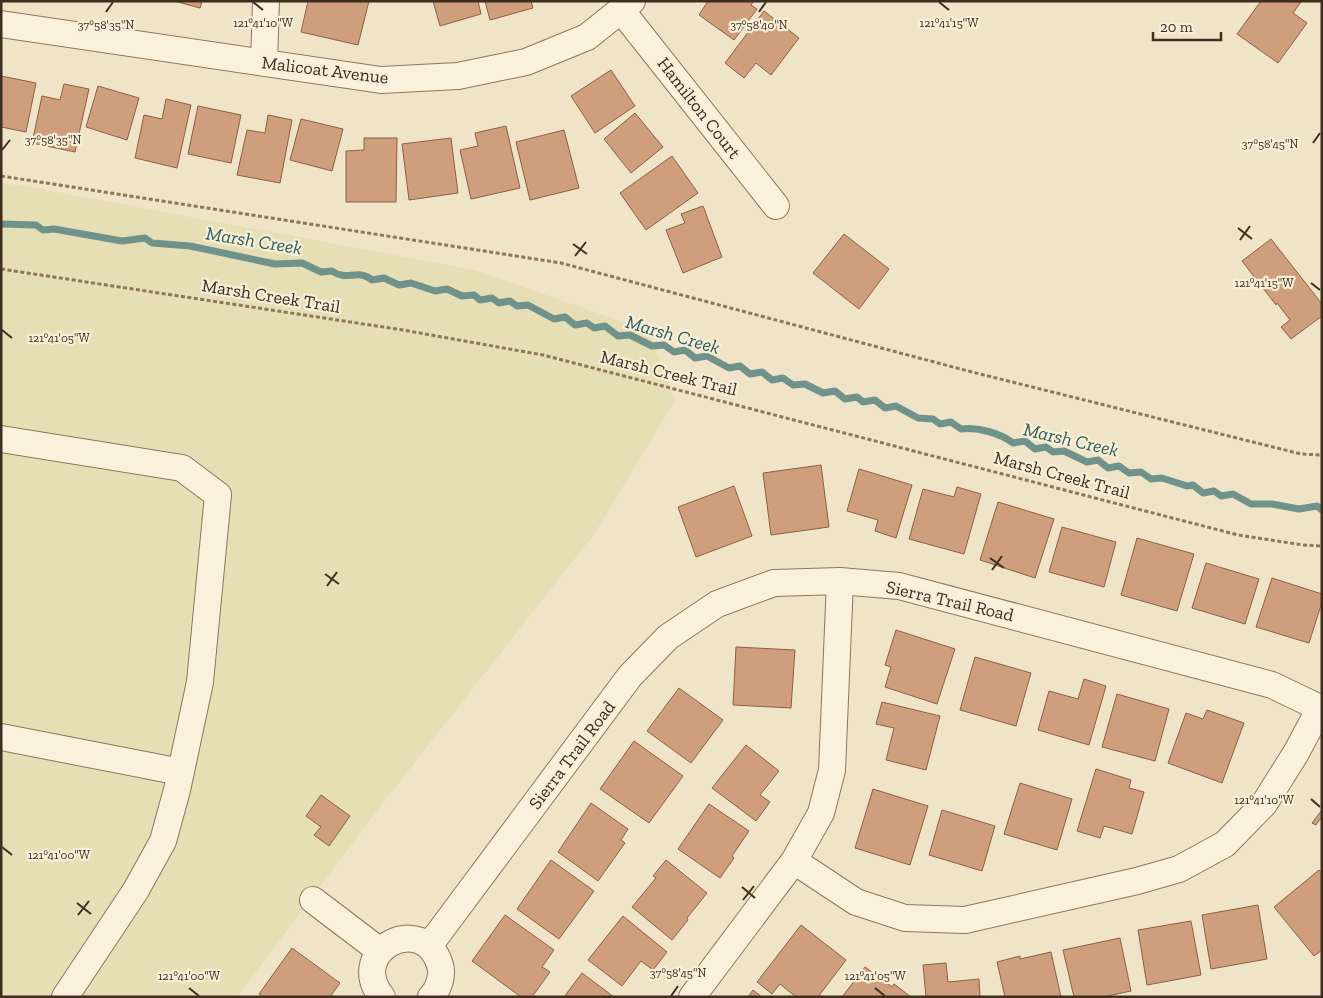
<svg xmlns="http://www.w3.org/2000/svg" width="1323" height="998" viewBox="0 0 1323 998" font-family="'Zilla Slab',serif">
  <rect width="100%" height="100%" fill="#f0e4c8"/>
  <!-- farmland -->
  <path fill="#e6deb5" d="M 1,184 L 20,185 L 474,270 L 649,331 L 675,400 L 595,533 L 383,803 L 237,997 L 1,997 Z"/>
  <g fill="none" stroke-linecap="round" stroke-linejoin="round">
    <!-- stream -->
    <path stroke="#6f938a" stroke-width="7" d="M 1,224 L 36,225 L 43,230 L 54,229 L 122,241 L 145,238 L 152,243 L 190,246 L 275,264 L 302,263 L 321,272 L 332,271 C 347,282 357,268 372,280 L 384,278 L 399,285 L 411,283 L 435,291 L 447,289 L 462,296 L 474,295 L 480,300 L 492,298 L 499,303 L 510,301 L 517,306 L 528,305 L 554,319 L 565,317 L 575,325 L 587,323 L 594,328 L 605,326 L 618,336 L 630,335 L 652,346 L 664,345 L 674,352 L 685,350 L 695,358 L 707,356 L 729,368 L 740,366 L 750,374 L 762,372 L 772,380 L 783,378 L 793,385 L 805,384 L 823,393 L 835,391 L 845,399 L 857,397 L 863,402 L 875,400 L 885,408 L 896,406 L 918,418 L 933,419 L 940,424 L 951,422 L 961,429 C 978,427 1000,433 1013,443 L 1025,441 L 1035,449 L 1046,447 L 1053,452 L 1064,451 L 1087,462 L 1098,460 L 1108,468 L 1119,466 L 1129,473 L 1141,472 L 1151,479 L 1162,478 L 1187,486 L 1193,485 L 1203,493 L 1214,491 L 1221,496 L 1233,494 L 1251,504 L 1272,504 L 1299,509 L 1317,506 L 1322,510"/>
  </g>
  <!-- building -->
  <path fill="#cf9f7d" stroke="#8d5f41" d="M 174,1 L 202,1 L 200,8 Z
    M 308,1 L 369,1 L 358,45 L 301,32 Z
    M 433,1 L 478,1 L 481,14 L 440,26 Z
    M 485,1 L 531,1 L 533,8 L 490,20 Z
    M 708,1 L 754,1 L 751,5 L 757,9 L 734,40 L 699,15 Z
    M 1261,1 L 1301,2 L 1293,13 L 1307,23 L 1278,63 L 1237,34 Z
    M 764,11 L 799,38 L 771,75 L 756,63 L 744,78 L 725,63 Z
    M 611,70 L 635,106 L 595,133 L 571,96 Z
    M 1,76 L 36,83 L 26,132 L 1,127 Z
    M 64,84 L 89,89 L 75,152 L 32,143 L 42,96 L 60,100 Z
    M 98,86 L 139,98 L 127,140 L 86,127 Z
    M 166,99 L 191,105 L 177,168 L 135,158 L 144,115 L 162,119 Z
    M 198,106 L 241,115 L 231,163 L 188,154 Z
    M 635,113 L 663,147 L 631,173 L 604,139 Z
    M 268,115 L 292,120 L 280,183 L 237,175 L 247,130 L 265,133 Z
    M 301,119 L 343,129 L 332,171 L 290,160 Z
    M 506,126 L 520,188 L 471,199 L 460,150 L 478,146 L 475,133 Z
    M 564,130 L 579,188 L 530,200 L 516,142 Z
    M 364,138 L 397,138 L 396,202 L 346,202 L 346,151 L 364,150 Z
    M 451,138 L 458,193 L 409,200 L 402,144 Z
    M 672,156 L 698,193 L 646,230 L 620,193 Z
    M 703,206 L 722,257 L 683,273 L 666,230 L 685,223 L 681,214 Z
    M 844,234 L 889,269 L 859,309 L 813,273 Z
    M 1271,239 L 1322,304 L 1322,316 L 1291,339 L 1281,327 L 1290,320 L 1277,303 L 1276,305 L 1242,261 Z
    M 821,465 L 829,527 L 771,535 L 763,473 Z
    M 859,469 L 912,485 L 896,538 L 875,531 L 878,520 L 847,511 Z
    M 734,486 L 752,536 L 696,557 L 678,507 Z
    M 957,487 L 981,494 L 964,554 L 909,539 L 923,489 L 954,497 Z
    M 998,502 L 1054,519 L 1035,578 L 980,560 Z
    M 1062,527 L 1116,542 L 1104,587 L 1049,572 Z
    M 1137,538 L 1194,554 L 1177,611 L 1121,595 Z
    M 1206,563 L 1259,579 L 1245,624 L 1192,608 Z
    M 1272,578 L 1322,594 L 1322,602 L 1309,643 L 1256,627 Z
    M 896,630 L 955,649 L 937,704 L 885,687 L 891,667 L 885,665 Z
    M 736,647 L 795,650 L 791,708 L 733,705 Z
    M 975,657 L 1031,673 L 1016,726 L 960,710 Z
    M 1084,679 L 1106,686 L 1089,745 L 1038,730 L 1049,691 L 1078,699 Z
    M 679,688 L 723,720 L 691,763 L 647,731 Z
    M 1117,694 L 1169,709 L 1155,761 L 1102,747 Z
    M 882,702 L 940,716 L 926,770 L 886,760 L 894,728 L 876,724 Z
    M 1207,710 L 1244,723 L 1222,783 L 1168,763 L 1186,713 L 1203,719 Z
    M 634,741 L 683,776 L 649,823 L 600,789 Z
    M 746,745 L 779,771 L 760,795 L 770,802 L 756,821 L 712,788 Z
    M 1096,769 L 1131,780 L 1129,788 L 1144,792 L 1132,834 L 1104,826 L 1100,838 L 1077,831 Z
    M 1020,783 L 1072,799 L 1057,850 L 1004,834 Z
    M 873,789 L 928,806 L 910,865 L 855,848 Z
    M 321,795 L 350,816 L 329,846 L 314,835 L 321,827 L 306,816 Z
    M 591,803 L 628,829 L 621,840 L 625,843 L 598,881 L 558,852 Z
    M 709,804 L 749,831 L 732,856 L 734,858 L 720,878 L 678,849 Z
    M 942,810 L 995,826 L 982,871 L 929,855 Z
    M 1322,810 L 1322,820 L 1320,819 L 1316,825 L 1312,823 Z
    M 551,860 L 594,891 L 559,939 L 517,909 Z
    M 666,860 L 707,893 L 687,918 L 688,920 L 672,940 L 632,907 L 656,878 L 653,876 Z
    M 1319,870 L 1322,874 L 1322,950 L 1314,956 L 1274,907 Z
    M 1258,905 L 1267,959 L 1211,969 L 1202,915 Z
    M 505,915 L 554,950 L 542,967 L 550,972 L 532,997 L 521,997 L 472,961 Z
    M 623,916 L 667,952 L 653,970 L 641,961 L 622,986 L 588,960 Z
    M 1191,921 L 1201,975 L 1147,985 L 1138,930 Z
    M 801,925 L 846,960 L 818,997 L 796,997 L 780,984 L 772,994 L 757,982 Z
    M 1120,938 L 1131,991 L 1103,997 L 1074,997 L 1063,950 Z
    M 292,948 L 340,983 L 330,997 L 263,997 L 259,994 Z
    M 1051,952 L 1061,997 L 1005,997 L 997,962 L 1020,956 L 1020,959 Z
    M 946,963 L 948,982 L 979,979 L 980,997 L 926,997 L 923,965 Z
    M 865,967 L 892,987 L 894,984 L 911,997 L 842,997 Z
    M 582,973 L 614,997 L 564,997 Z
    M 753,990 L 762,997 L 748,997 Z"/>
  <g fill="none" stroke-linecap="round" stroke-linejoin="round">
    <!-- minor casing -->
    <g stroke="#8d765c" stroke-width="28">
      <path id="minor" d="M 621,10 L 776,206
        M 1,24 L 381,80 L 458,76 L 526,62 L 587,37 L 632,1
        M 264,63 L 266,1
        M 1,439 L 182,468 L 218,495 L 200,682 L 177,790 L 163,841 L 136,890 L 65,997
        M 1,737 L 181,772
        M 794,861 L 856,902 L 905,918 L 965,920 L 1137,881 L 1179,869 L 1225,844 L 1264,804 L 1296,753 L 1320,708
        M 313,900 L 380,951
        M 429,946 L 630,676 L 668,637 L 717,604 L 774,583 L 840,581 L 899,586 L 1272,685 L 1322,709
        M 382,997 C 345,951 423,910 440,965 C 443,975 439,989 431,997
        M 692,997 L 794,861 L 821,813 L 832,770 L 840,581"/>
    </g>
    <!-- path -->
    <path stroke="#8d765c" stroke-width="3" stroke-dasharray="4 2.5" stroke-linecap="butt" d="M 1,176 L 561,263 L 968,371 L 1301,454 L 1322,455
      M 1,269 L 403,330 L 543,355 L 1238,535 L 1303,545 L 1322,546"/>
    <!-- minor -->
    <use href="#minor" stroke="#faf1dc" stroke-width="26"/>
  </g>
  <!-- ticks -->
  <path fill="none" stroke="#3d2e20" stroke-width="2" d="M 253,2 L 263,10M 939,2 L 949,10M 106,12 L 113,2M 759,12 L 766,2M 1313,143 L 1320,133M 2,150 L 10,140M 1238,228 L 1252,239M 1240,240 L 1250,226M 573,244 L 587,254M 575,256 L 586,242M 1311,283 L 1320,290M 2,330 L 12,338M 990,558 L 1004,568M 992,570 L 1002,556M 325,574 L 339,584M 327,586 L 337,572M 1311,799 L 1320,807M 2,847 L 12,855M 742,887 L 755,898M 743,900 L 754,886M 77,903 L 91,914M 78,915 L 89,901M 189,988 L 199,996M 875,988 L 885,996M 671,996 L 678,986"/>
  <g text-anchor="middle" stroke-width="4.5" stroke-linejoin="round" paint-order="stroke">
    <!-- street labels -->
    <g font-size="18" fill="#3d2e20" stroke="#f7eed8">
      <text transform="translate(325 70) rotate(7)" y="6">Malicoat Avenue</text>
      <text transform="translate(699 108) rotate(52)" y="6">Hamilton Court</text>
      <text transform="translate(271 296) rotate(9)" y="6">Marsh Creek Trail</text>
      <text transform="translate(669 373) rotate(14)" y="6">Marsh Creek Trail</text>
      <text transform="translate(1062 475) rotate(15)" y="6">Marsh Creek Trail</text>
      <text transform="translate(950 601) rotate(13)" y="6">Sierra Trail Road</text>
      <text transform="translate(572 755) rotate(-53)" y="6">Sierra Trail Road</text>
    </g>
    <!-- water labels -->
    <g font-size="19" font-style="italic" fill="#2f5d5a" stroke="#f7eed8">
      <text transform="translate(254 240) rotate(9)" y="7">Marsh Creek</text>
      <text transform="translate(673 334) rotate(16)" y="7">Marsh Creek</text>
      <text transform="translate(1071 439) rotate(13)" y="7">Marsh Creek</text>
    </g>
  </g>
  <g font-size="12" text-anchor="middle" fill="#3d2e20" stroke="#f7eed8" stroke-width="4.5" stroke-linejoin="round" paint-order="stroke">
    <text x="263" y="27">121°41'10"W</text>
    <text x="949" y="27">121°41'15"W</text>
    <text x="106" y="29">37°58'35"N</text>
    <text x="759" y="29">37°58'40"N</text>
    <text x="53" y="144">37°58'35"N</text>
    <text x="1270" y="148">37°58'45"N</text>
    <text x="1264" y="287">121°41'15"W</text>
    <text x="59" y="342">121°41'05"W</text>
    <text x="1264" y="804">121°41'10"W</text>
    <text x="59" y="859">121°41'00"W</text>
    <text x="678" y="977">37°58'45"N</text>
    <text x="189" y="980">121°41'00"W</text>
    <text x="875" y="980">121°41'05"W</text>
  </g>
  <!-- border -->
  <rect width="1323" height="998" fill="none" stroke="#3d2e20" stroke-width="5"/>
  <!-- scale -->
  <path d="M1153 32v8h68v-8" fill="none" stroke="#3d2e20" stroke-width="2.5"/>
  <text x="1160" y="32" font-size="15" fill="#3d2e20" stroke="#f7eed8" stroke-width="4" paint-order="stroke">20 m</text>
</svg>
